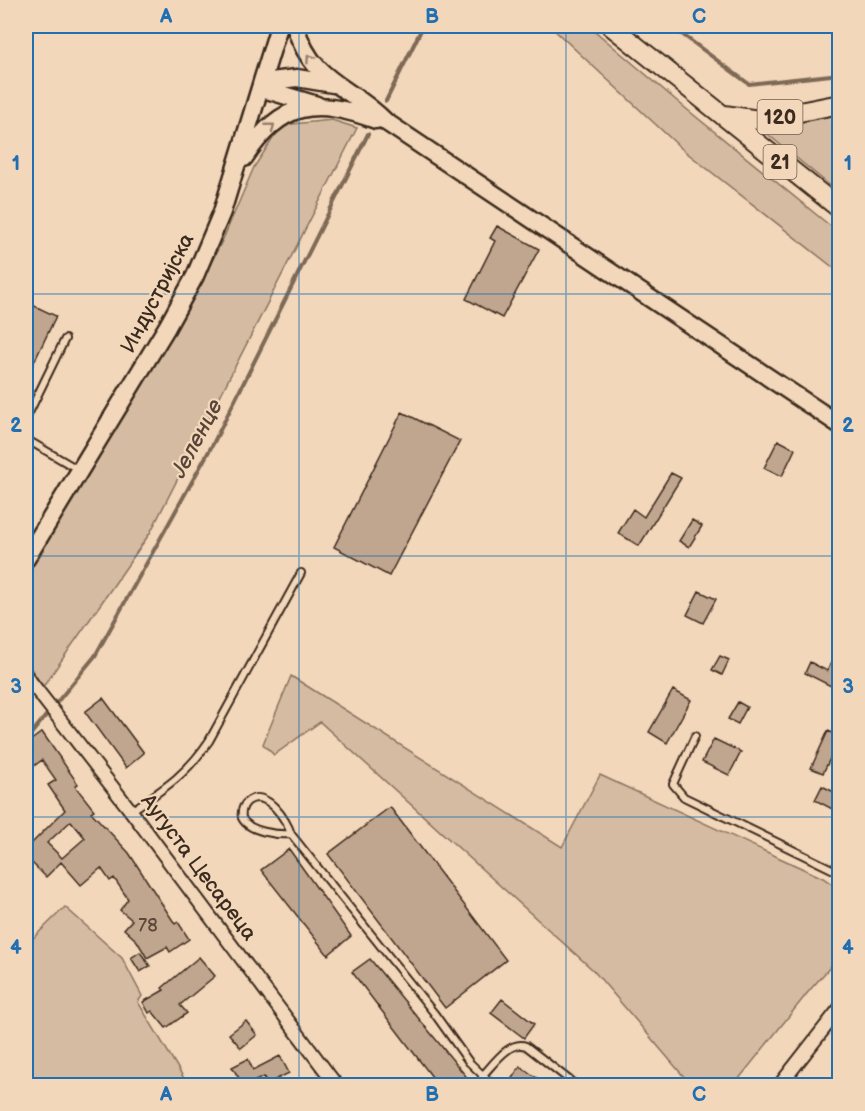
<svg xmlns="http://www.w3.org/2000/svg" width="865" height="1111" viewBox="0 0 865 1111" font-family="'Balsamiq Sans',sans-serif">
  <rect width="100%" height="100%" fill="#f3d7ba"/>
  <filter id="ink" filterUnits="userSpaceOnUse"><feTurbulence type="fractalNoise" baseFrequency=".0167" numOctaves="2"/><feDisplacementMap in="SourceGraphic" scale="12" xChannelSelector="R" yChannelSelector="G"/><feConvolveMatrix kernelMatrix="1 2 1 2 8 2 1 2 1" color-interpolation-filters="sRGB"/></filter>
  <g filter="url(#ink)">
    <!-- green -->
    <path fill="#d5bba1" stroke="#887260" stroke-width="1.5" d="M 550,26 L 589,26 L 684,107 L 839,233 L 839,272 L 682,149 Z
      M 839,111 L 839,193 L 765,132 L 789,123 Z
      M 332,120 L 357,128 L 150,533 L 43,687 L 26,661 L 26,572 L 200,285 L 224,237 L 254,167 L 282,125 Z
      M 291,676 L 562,847 L 600,775 L 823,878 L 839,889 L 839,957 L 809,991 L 734,1085 L 691,1085 L 593,970 L 320,722 L 274,755 L 263,744 Z
      M 65,907 L 122,958 L 142,996 L 138,1002 L 188,1085 L 26,1085 L 26,945 Z"/>
    <g fill="none" stroke-linecap="round" stroke-linejoin="round">
      <!-- stream -->
      <path stroke="#7e6956" stroke-width="4" d="M 671,26 L 749,84 L 840,74
        M 386,101 L 423,26
        M 26,740 L 95,656 L 214,442 L 368,134"/>
    </g>
    <!-- building -->
    <path fill="#c0a68f" stroke="#3b2a1e" stroke-width="1.5" fill-rule="evenodd" d="M 497,226 L 539,249 L 502,318 L 466,299 L 495,241 L 490,238 Z
      M 26,302 L 56,316 L 26,379 Z
      M 402,412 L 460,441 L 389,576 L 334,547 Z
      M 778,440 L 795,449 L 782,476 L 764,468 Z
      M 671,473 L 681,478 L 639,546 L 618,533 L 633,509 L 644,517 Z
      M 692,520 L 702,526 L 689,547 L 679,541 Z
      M 699,591 L 716,599 L 703,623 L 687,615 Z
      M 840,645 L 840,679 L 835,688 L 805,673 L 810,662 L 827,671 Z
      M 720,656 L 729,660 L 722,675 L 712,670 Z
      M 673,690 L 691,700 L 667,743 L 649,732 Z
      M 103,698 L 144,753 L 126,768 L 85,712 Z
      M 738,702 L 747,707 L 738,724 L 728,719 Z
      M 828,731 L 840,736 L 840,738 L 823,773 L 811,768 Z
      M 42,732 L 78,784 L 75,786 L 94,810 L 91,812 L 129,853 L 175,924 L 178,922 L 189,939 L 170,952 L 167,947 L 147,958 L 137,941 L 124,929 L 132,920 L 120,910 L 128,899 L 114,878 L 110,881 L 101,868 L 81,885 L 61,862 L 46,877 L 26,857 L 26,849 L 65,810 L 48,785 L 56,780 L 42,760 L 34,766 L 26,753 L 26,744 ZM 71,821 L 85,838 L 62,858 L 47,843 Z
      M 714,739 L 741,752 L 729,775 L 702,762 Z
      M 822,786 L 840,795 L 840,813 L 815,800 Z
      M 390,807 L 506,960 L 445,1008 L 328,854 Z
      M 289,849 L 351,936 L 328,955 L 261,870 Z
      M 140,952 L 150,966 L 140,972 L 131,958 Z
      M 199,957 L 215,976 L 180,1005 L 187,1013 L 166,1028 L 152,1011 L 149,1013 L 143,1002 L 164,990 L 162,988 Z
      M 370,959 L 474,1086 L 439,1086 L 352,972 Z
      M 502,999 L 534,1024 L 524,1038 L 491,1013 Z
      M 246,1021 L 257,1035 L 241,1048 L 229,1034 Z
      M 280,1056 L 289,1073 L 267,1084 L 264,1077 L 244,1086 L 232,1067 L 248,1059 L 253,1070 Z
      M 520,1066 L 548,1086 L 507,1086 Z"/>
    <g fill="none" stroke-linecap="round" stroke-linejoin="round">
      <!-- lane casing -->
      <g stroke="#3b2a1e" stroke-width="10">
        <path id="lane" d="M 26,419 L 65,339
          M 26,437 L 31,442 L 79,470
          M 695,736 L 673,784 L 684,797 L 840,873
          M 131,811 C 165,788 186,775 209,741 L 301,573
          M 291,834 C 277,835 249,832 242,818 C 241,812 242,806 248,801 C 266,788 287,820 291,834 L 434,1013 L 469,1062 L 494,1086
          M 482,1076 C 493,1065 509,1040 526,1046 L 577,1086"/>
      </g>
      <!-- street casing -->
      <g stroke="#3b2a1e" stroke-width="16">
        <path id="street" d="M 26,676 L 131,811 L 337,1086
          M 779,1086 L 840,1008"/>
      </g>
      <!-- secondary casing -->
      <g stroke="#3b2a1e" stroke-width="21">
        <path id="secondary" d="M 295,26 C 313,85 349,84 386,122 L 840,425
          M 262,82 L 297,78 L 333,84
          M 260,88 L 317,105
          M 244,158 C 282,100 315,98 376,120
          M 26,559 L 167,327 L 195,276 L 222,212 L 279,26"/>
      </g>
      <!-- primary casing -->
      <g stroke="#3b2a1e" stroke-width="22">
        <path id="primary" d="M 611,26 L 840,209
          M 724,115 L 759,120 L 840,104"/>
      </g>
      <!-- lane -->
      <use href="#lane" stroke="#f3d7ba" stroke-width="6"/>
      <!-- street -->
      <use href="#street" stroke="#f3d7ba" stroke-width="12"/>
      <!-- secondary -->
      <use href="#secondary" stroke="#f3d7ba" stroke-width="16"/>
      <!-- primary -->
      <use href="#primary" stroke="#f3d7ba" stroke-width="18"/>
    </g>
    <!-- one-way arrows -->
    <defs><path id="oneway-chevron" d="M-2-3.5L2.5 0L-2 3.5" fill="none" stroke-width="1.6" stroke-linecap="round" stroke-linejoin="round" transform="scale(1.5)"/></defs>
    <g stroke="#97806c">
      <use href="#oneway-chevron" transform="translate(310 58) rotate(-124)"/>
      <use href="#oneway-chevron" transform="translate(271 127) rotate(-39)"/>
    </g>
  </g>
  <!-- grid -->
  <path fill="none" stroke="#1f6fb2" stroke-width="1.5" stroke-opacity="0.55" d="M 299,26 L 299,1086M 566,26 L 566,1086M 26,294 L 840,294M 26,556 L 840,556M 26,817 L 840,817"/>
  <g text-anchor="middle" stroke-width="4.5" stroke-linejoin="round" paint-order="stroke">
    <!-- number labels -->
    <g font-size="18" fill="#5c493a">
      <text x="148" y="931">78</text>
    </g>
    <!-- shield labels -->
    <g fill="#f3d7ba" stroke="#725e4d" stroke-width="1.5">
      <rect x="757.5" y="100" width="45" height="34" rx="4.5"/>
      <rect x="763.5" y="145" width="33" height="34" rx="4.5"/>
    </g>
    <g font-size="20" font-weight="bold" fill="#3b2a1e">
      <text x="780" y="124">120</text>
      <text x="780" y="169">21</text>
    </g>
    <!-- street labels -->
    <g font-size="21" fill="#3b2a1e" stroke="#f3d7ba">
      <text transform="translate(157 293) rotate(-62)" y="7">Индустријска</text>
      <text transform="translate(199 867) rotate(53)" y="7">Аугуста Цесареца</text>
    </g>
    <!-- water labels -->
    <g font-size="22" font-style="italic" fill="#574436" stroke="#f3d7ba">
      <text transform="translate(196 438) rotate(-62)" y="8">Јеленце</text>
    </g>
  </g>
  <!-- margin -->
  <rect width="865" height="1111" fill="none" stroke="#f3d7ba" stroke-width="66"/>
  <rect x="33" y="33" width="799" height="1045" fill="none" stroke="#1f6fb2" stroke-width="2"/>
  <g font-size="20" text-anchor="middle" font-weight="bold" fill="#1f6fb2">
    <text x="166" y="23">A</text>
    <text x="432" y="23">B</text>
    <text x="699" y="23">C</text>
    <text x="16" y="170">1</text>
    <text x="848" y="170">1</text>
    <text x="16" y="432">2</text>
    <text x="848" y="432">2</text>
    <text x="16" y="693">3</text>
    <text x="848" y="693">3</text>
    <text x="16" y="954">4</text>
    <text x="848" y="954">4</text>
    <text x="166" y="1101">A</text>
    <text x="432" y="1101">B</text>
    <text x="699" y="1101">C</text>
  </g>
</svg>
